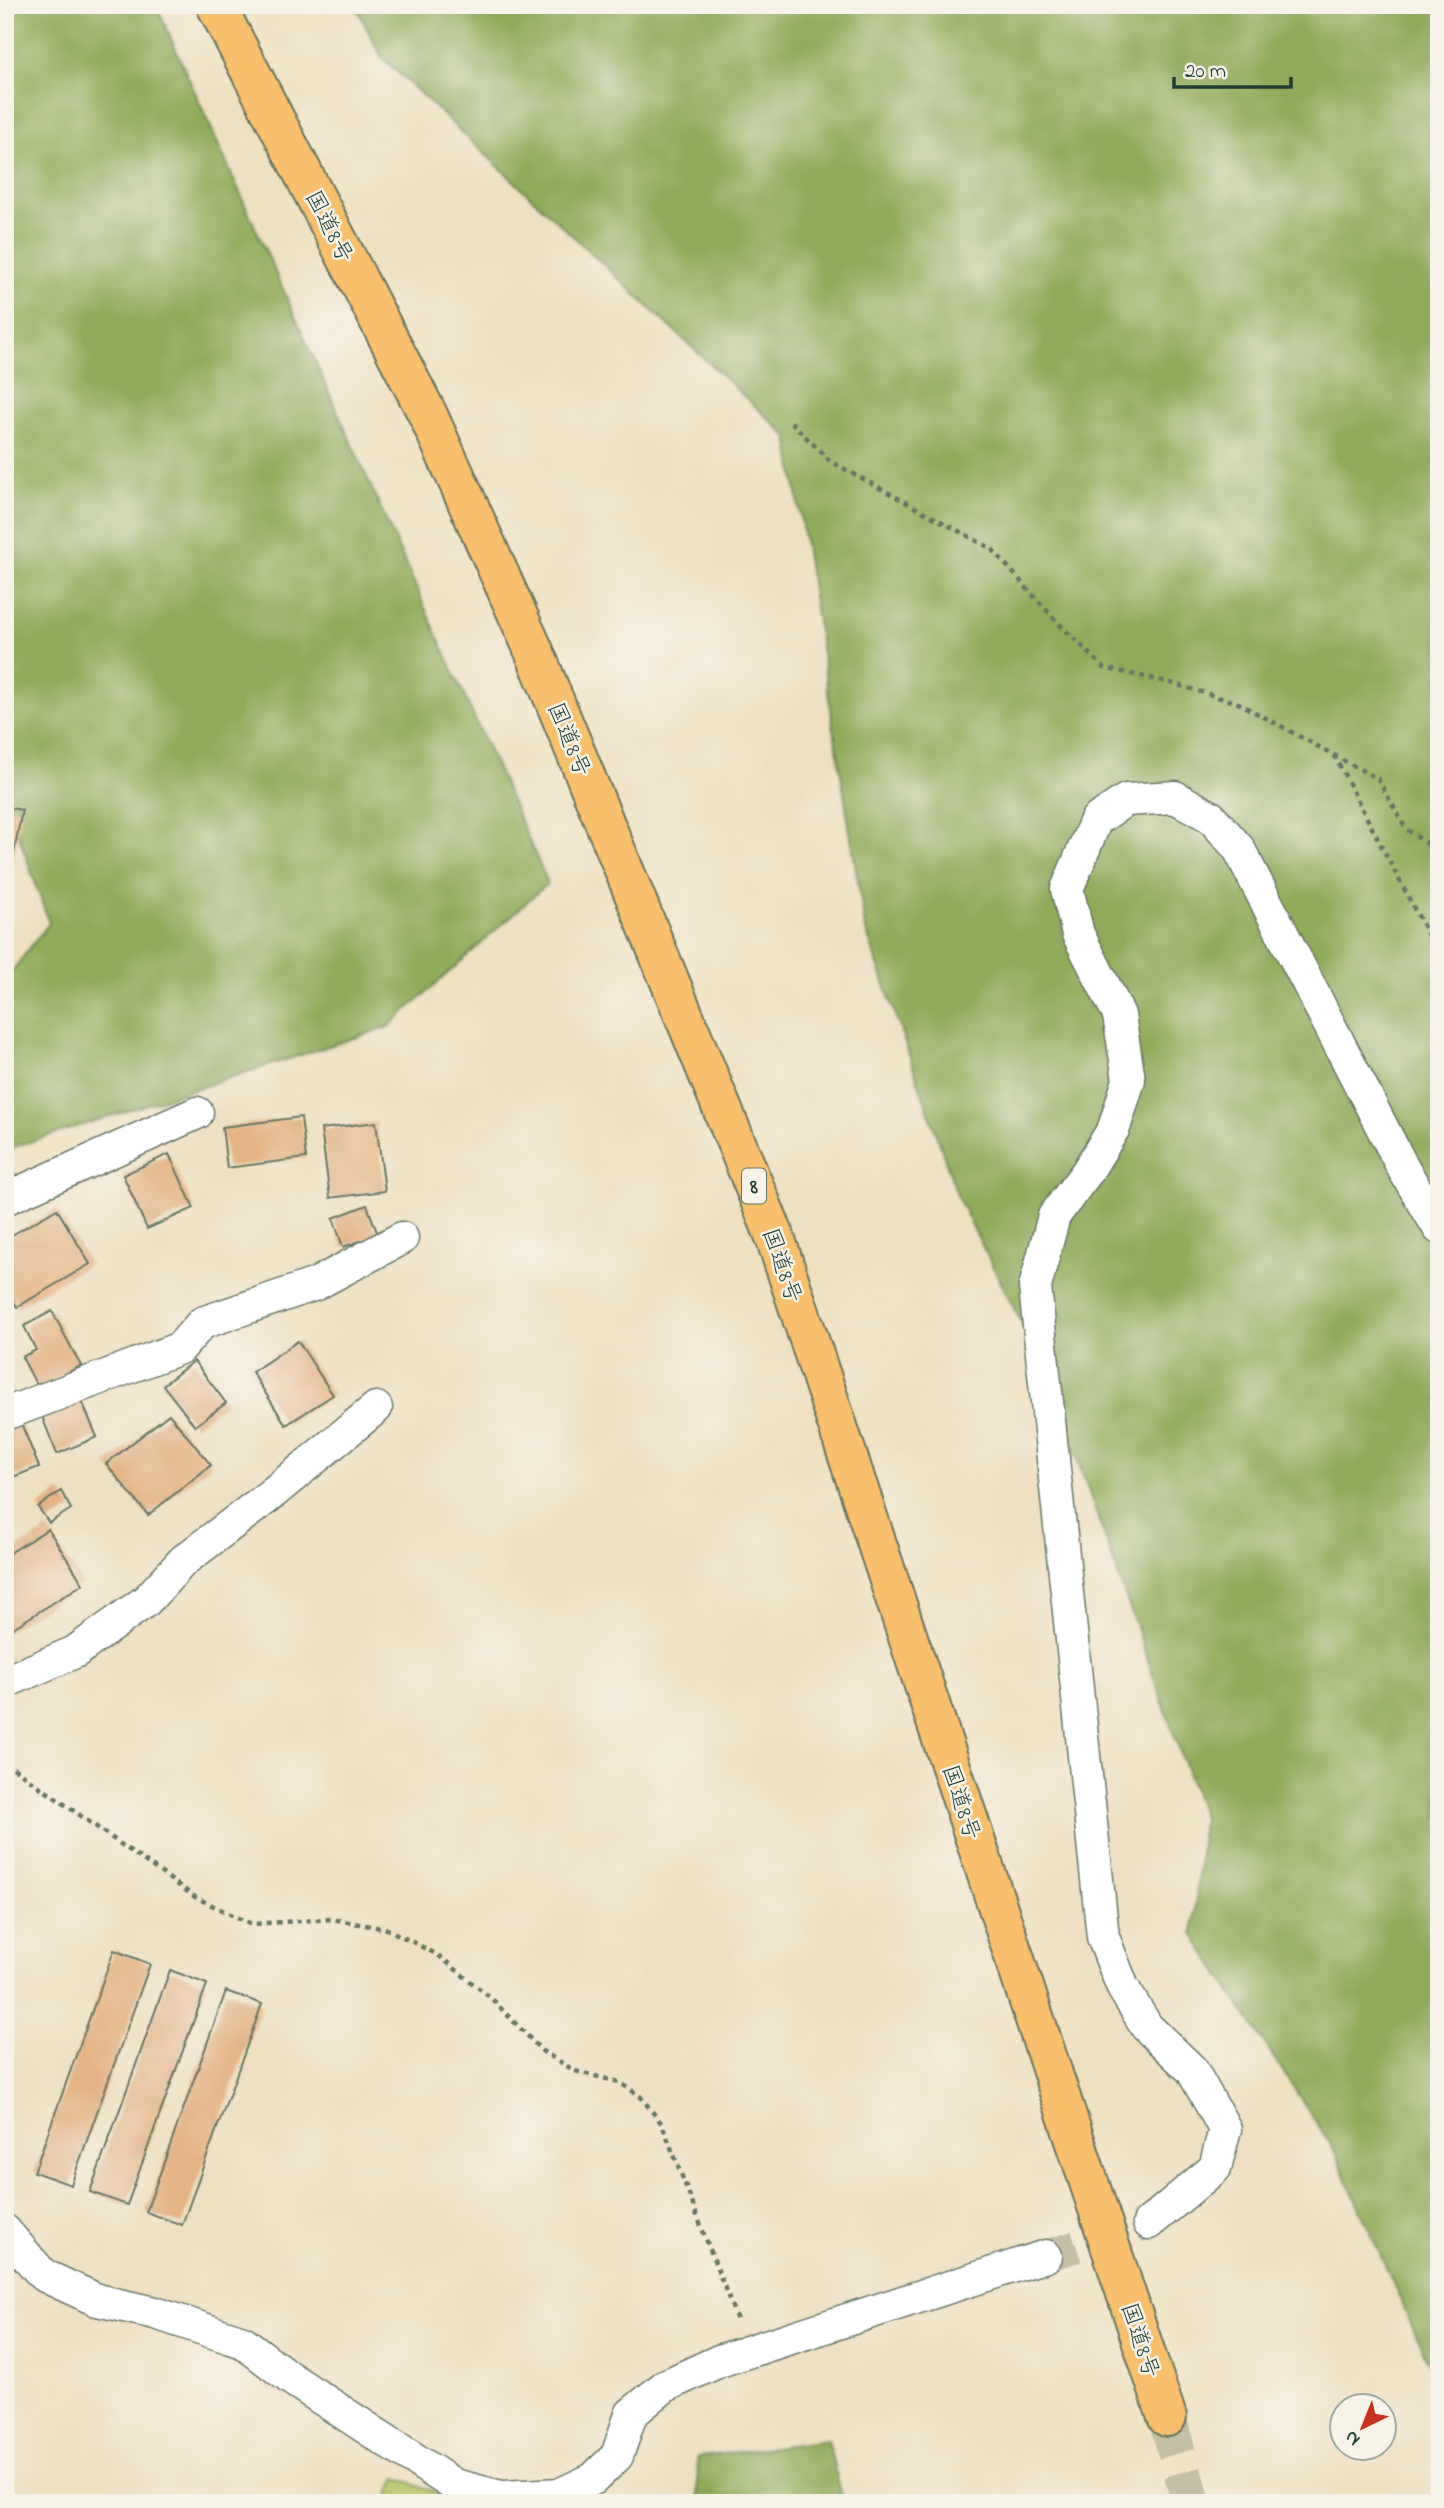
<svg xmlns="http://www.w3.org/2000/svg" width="1444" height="2508" viewBox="0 0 1444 2508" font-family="'Indie Flower','Klee One',sans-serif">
  <rect width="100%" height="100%" fill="#f7f3e8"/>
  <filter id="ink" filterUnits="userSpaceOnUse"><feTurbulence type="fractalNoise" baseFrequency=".0143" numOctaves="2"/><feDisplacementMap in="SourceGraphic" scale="14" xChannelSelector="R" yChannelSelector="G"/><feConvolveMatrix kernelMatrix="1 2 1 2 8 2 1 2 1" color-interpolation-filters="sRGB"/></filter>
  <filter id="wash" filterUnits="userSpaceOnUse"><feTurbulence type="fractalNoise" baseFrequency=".00686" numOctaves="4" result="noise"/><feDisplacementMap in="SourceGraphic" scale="28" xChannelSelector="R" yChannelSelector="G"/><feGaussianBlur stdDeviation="1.57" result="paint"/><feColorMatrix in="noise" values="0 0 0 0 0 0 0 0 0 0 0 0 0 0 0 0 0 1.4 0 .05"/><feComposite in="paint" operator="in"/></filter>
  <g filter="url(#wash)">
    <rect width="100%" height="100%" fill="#efe0c1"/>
    <!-- green -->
    <path fill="#b6c466" stroke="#6a804d" stroke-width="2" d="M 397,2478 L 461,2503 L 385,2503 Z"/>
    <!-- forest -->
    <path fill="#90aa5b" stroke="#587448" stroke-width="2" d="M 5,5 L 156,5 L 548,883 L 388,1027 L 5,1150 L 5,980 L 49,923 L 5,796 Z
      M 355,5 L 1439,5 L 1439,2387 L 1333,2148 L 1193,1934 L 1203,1817 L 1047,1373 L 959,1200 L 865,927 L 788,437 L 382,58 Z
      M 827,2440 L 844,2503 L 699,2503 L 697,2457 Z"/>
    <g id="blocks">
      <!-- building -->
      <path fill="#e3b487" d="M 5,807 L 22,810 L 8,885 L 5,885 Z
        M 301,1117 L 306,1158 L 227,1168 L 222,1127 Z
        M 376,1122 L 385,1191 L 330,1198 L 321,1129 Z
        M 169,1154 L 194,1208 L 147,1229 L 123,1175 Z
        M 367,1205 L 378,1235 L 343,1247 L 333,1218 Z
        M 57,1209 L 90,1264 L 17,1307 L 5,1286 L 5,1239 Z
        M 52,1311 L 81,1366 L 38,1388 L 22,1357 L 36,1350 L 24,1326 Z
        M 298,1341 L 333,1395 L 286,1425 L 252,1372 Z
        M 194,1361 L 226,1403 L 195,1426 L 163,1385 Z
        M 78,1392 L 97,1437 L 57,1454 L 39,1409 Z
        M 169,1414 L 211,1465 L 148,1515 L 106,1464 Z
        M 21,1423 L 39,1467 L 5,1480 L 5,1429 Z
        M 61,1491 L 71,1509 L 49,1523 L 38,1507 Z
        M 48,1529 L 83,1584 L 5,1633 L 5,1556 Z
        M 114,1950 L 150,1964 L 71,2185 L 34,2172 Z
        M 170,1970 L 207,1984 L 127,2205 L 90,2192 Z
        M 226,1991 L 262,2004 L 182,2225 L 146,2212 Z"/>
    </g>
  </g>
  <g filter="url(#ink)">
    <use href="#blocks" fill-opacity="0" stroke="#687665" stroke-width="2"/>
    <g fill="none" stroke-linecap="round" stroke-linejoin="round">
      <!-- minor-tunnel -->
      <path stroke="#c5bfa5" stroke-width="32" stroke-dasharray="32 16" stroke-linecap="butt" d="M 1046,2256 L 1149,2223"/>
      <!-- trunk-tunnel -->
      <path stroke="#c5bfa5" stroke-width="38" stroke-dasharray="38 19" stroke-linecap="butt" d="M 1167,2417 L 1191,2503"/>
      <!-- minor casing -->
      <g stroke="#687665" stroke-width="35">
        <path id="minor" d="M 5,1199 L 197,1113
          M 5,1414 L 180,1348 L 202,1323 L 316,1284 L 402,1238
          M 5,1682 L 75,1652 L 147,1600 L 183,1561 L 269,1496 L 376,1408
          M 1149,2223 L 1215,2168 L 1225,2129 L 1192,2070 L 1147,2027 L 1123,1988 L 1103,1937 L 1035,1287 L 1054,1216 L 1087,1172 L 1114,1128 L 1129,1080 L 1119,1015 L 1078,934 L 1067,889 L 1096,820 L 1126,800 L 1175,797 L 1211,817 L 1239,849 L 1404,1170 L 1439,1228
          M 5,2231 L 43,2275 L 97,2300 L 155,2313 L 243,2342 L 290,2378 L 454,2485 L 501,2497 L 561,2494 L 593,2479 L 617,2456 L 631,2414 L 665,2386 L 719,2361 L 1046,2256"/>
      </g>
      <!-- trunk casing -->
      <g stroke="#687665" stroke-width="42">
        <path id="trunk" d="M 216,5 L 428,415 L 534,651 L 775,1237 L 1167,2417"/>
      </g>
      <!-- path -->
      <path stroke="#687665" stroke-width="4.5" stroke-dasharray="5 5" stroke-linecap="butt" d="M 791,422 L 830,461 L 992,549 L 1058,623 L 1104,668 L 1168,682 L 1238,703 L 1378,779 L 1406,829 L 1429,845 L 1439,844
        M 1334,755 L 1439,956
        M 5,1762 L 195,1897 L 251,1924 L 332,1919 L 387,1929 L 438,1955 L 492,1999 L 542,2051 L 575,2071 L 619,2082 L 640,2096 L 662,2124 L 737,2320"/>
      <!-- minor -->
      <use href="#minor" stroke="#fff" stroke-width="32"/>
      <!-- trunk -->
      <use href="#trunk" stroke="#f8bf6c" stroke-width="38"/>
    </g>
  </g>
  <g text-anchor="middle" stroke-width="5" stroke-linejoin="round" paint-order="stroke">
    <!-- shield labels -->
    <rect fill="#f7f3e8" stroke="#60746a" stroke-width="2" x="742" y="1168.5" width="24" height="35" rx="5"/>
    <g font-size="21" font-weight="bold" fill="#1f3d34">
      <text x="754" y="1193">8</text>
    </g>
    <!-- street labels -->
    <g font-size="23" fill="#1f3d34" stroke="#f7f3e8">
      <text transform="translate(330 226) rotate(63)" y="8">国道8号</text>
      <text transform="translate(570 739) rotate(68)" y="8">国道8号</text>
      <text transform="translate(783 1265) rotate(71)" y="8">国道8号</text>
      <text transform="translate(962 1802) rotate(72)" y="8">国道8号</text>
      <text transform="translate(1141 2340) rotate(72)" y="8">国道8号</text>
    </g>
  </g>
  <!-- margin -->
  <rect width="1444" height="2508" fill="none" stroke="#f7f3e8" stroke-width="28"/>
  <!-- north arrow -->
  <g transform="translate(1363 2427) rotate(223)"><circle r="33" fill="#f7f3e8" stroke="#a1aaa0" stroke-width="2"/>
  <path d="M0-5L12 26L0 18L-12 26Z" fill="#c8321e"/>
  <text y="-10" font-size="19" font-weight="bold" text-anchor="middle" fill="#1f3d34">N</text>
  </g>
  <!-- scale -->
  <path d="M1174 77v10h117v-10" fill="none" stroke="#1f3d34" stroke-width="3.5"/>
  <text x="1185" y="77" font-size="21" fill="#1f3d34" stroke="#f7f3e8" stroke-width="5" paint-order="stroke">20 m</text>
</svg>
